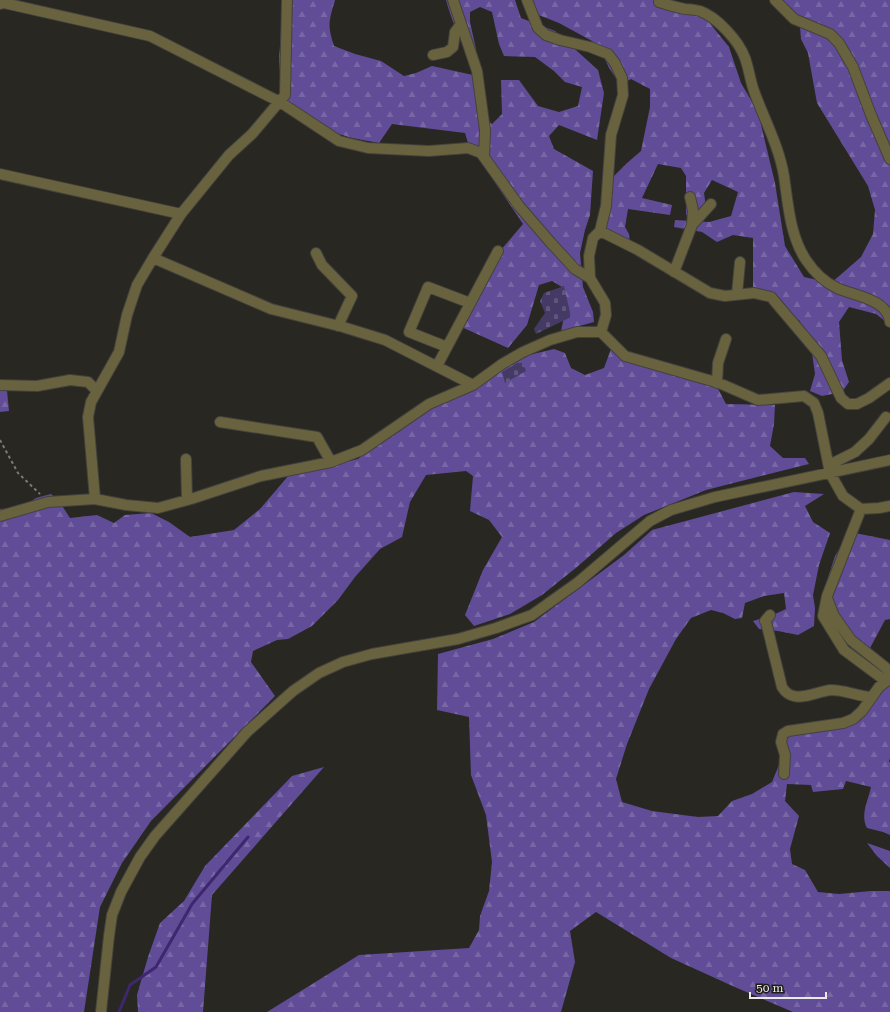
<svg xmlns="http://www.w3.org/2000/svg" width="890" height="1012" viewBox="0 0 890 1012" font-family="'Roboto Serif',serif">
  <defs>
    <pattern id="forest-firs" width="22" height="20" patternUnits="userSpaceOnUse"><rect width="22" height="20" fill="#614c97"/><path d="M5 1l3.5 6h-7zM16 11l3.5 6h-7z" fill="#7866a6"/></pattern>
    <pattern id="cemetery-stones" width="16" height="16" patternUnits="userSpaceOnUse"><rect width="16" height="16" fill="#453966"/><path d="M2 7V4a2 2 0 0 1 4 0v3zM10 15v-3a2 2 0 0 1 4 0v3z" fill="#60567c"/></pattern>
  </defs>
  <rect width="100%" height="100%" fill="#282722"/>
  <!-- forest -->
  <path fill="url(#forest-firs)" d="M 282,0 L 335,0 C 329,21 327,25 334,46 L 355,54 L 381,61 L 404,76 L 416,73 L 432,66 L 473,75 L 479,114 L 492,124 L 502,114 L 501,80 L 519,80 L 538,106 L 559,112 L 578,106 L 582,87 L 565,82 L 554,71 L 535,57 L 504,56 L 499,44 L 492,12 L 480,7 L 470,12 L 470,22 L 476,49 L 475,70 C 463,47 453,25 446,0 L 515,0 L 521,18 L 555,31 L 598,70 L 604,93 L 597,140 L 559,125 L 549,136 L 554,149 L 593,171 L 590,215 L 585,230 L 580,253 L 583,287 L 593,312 L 594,322 L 561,331 L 567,303 L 562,287 L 552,281 L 539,285 L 527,325 L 508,348 L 457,325 L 501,250 L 523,224 L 486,169 L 485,150 L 468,143 L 465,133 L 392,124 L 379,143 L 352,138 L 323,129 L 282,98 L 279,60 L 282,16 Z
    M 533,0 L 664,0 L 687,7 L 708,21 L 729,47 L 741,83 L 758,112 L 775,183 L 785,246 L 804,277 L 831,283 L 861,257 L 873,234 L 875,210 L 868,186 L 817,103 L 808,53 L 801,39 L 800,27 L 783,0 L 890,0 L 890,325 L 876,314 L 849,307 L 839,322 L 842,360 L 849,382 L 842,392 L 822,396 L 810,391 L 815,374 L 810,339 L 799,320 L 786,317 L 769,299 L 753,287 L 753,238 L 733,235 L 717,242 L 702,232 L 674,227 L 675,220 L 709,222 L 731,216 L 738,192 L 712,180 L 704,193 L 707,215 L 686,215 L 686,176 L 681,168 L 658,164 L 642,198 L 672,205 L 670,215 L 628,209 L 625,227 L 629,234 L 630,244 L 611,234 L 599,223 L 605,185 L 627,163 L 641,151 L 650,107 L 650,89 L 631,79 L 621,85 L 609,68 L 601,50 L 592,41 L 559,23 L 531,12 L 531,1 Z
    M 554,349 L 565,353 L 571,368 L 585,375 L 604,368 L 611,349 L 714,381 L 726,404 L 775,405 L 774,424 L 770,446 L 783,458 L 805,458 L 809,464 L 706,490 L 644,515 L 616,533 L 577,567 L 542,595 L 510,614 L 474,626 L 465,615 L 483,570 L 502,537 L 489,520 L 470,511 L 473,476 L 466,471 L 426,475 L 410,502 L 402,537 L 380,549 L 355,577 L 338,600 L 312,626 L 288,639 L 277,640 L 253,651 L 251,662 L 275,696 L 151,821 L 122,863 L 100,907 L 84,1012 L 0,1012 L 0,509 L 21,508 L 36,498 L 51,494 L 59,501 L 70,518 L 97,515 L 114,523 L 125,515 L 151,513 L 169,522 L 190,537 L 234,530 L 260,509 L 289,475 L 358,459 L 400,422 L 516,358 Z
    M 0,391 L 7,391 L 9,411 L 0,412 Z
    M 794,492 L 824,494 L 805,506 L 813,522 L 830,533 L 819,565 L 813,595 L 815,608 L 814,626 L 798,635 L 778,631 L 759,629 L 753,621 L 773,615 L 786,609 L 784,593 L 764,596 L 745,603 L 742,618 L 735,619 L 723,613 L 711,610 L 691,618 L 676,639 L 649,689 L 627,744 L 616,779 L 622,802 L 652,811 L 698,817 L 718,816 L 732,801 L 752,794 L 772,782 L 781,760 L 783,736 L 824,728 L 851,714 L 871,693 L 890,683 L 890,758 L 889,762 L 890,762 L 890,835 L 883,832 L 867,828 C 860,815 868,801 871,787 L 846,781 L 843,789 L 813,792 L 811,785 L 787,784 L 785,801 L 799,816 L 790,849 L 792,864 L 805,870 L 818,892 L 839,894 L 871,891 L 890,891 L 890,1012 L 793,1012 L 737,988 L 671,958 L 596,912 L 570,931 L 575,962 L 561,1012 L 267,1012 L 359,955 L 469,948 L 479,930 L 480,916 L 489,891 L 492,862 L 486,815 L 471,775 L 469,717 L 437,710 L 438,654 L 493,639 L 534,622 L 624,555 L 652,530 Z
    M 850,532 L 890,540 L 890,619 L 885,620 L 869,650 L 857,643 L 824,603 L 826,584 L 835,556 Z
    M 324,767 L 212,895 L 203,1012 L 138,1012 L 137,995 L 148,957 L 160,923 L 184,901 L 205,866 L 292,776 Z
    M 867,843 L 890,851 L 890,868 L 877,856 Z"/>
  <!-- cemetery -->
  <path fill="url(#cemetery-stones)" d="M 564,286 L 571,317 L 536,334 L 534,329 L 545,313 L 540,301 L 544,293 Z
    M 517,363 L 523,363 L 526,371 L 505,383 L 502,372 Z"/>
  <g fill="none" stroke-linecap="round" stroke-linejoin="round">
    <!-- stream -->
    <path stroke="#3e276e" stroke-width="3" d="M 119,1012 L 130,985 L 156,967 L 192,904 L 248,837"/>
    <!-- minor casing -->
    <g stroke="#43423d" stroke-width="12">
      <path id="minor" d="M 453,0 L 477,71 L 485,130 L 484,157
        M 527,0 L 538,28 L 546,35 L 560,40 L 590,47 L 608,54 L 615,63 L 622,78 L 623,95 L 611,135 L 606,206 L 600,231 L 593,238 L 589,256 L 590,278
        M 662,0 L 659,2 C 668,5 676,7 685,9 C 690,9 696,10 700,11 C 717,17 739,41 745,58 C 749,69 750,80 754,91 C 764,119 779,146 784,176 C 788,204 790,236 806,260 C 814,272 824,282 837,288 C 854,296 888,299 890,322
        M 775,0 L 794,19 L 830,34 L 839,43 L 853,67 L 871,115 L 890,159
        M 0,4 L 4,3 L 150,36 L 280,102 L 339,141 L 368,148 L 429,151 L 468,148 L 481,153 L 519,206 L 551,243 L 575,269 L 590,278 L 605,303 L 606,315 L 601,332
        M 433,55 L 447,52 L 453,47 L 455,32 L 461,24
        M 0,174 L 181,214
        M 692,225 L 711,204
        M 600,231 L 638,250 L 710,293 L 725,296 L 754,293 L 771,297 L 821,356 L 841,398 L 848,404 L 857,404 L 869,398 L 890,383
        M 316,253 L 322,265 L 352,296 L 338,326
        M 153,258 L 271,309 L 343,327 L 385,340 L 473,385
        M 674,272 L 692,225 L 693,210 L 690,197
        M 737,294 L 740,262
        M 447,347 L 409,332 L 428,287 L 470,303
        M 437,366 L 498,251
        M 717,383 L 718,363 L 726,339
        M 0,385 L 37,386 L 70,380 L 88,382 L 97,391
        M 220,422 L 317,437 L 331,462
        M 186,459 L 187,500
        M 829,465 L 855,452 L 869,439 L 886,417
        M 95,499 L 88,417 L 91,402 L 119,352 L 127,315 L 137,285 L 153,258 L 181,214 L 229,155 L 252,134 L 285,95 L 287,0
        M 861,509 L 879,508 L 890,506
        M 0,516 L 48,502 L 95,499 L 126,505 L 158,508 L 191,499 L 261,476 L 331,462 L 362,450 L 429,404 L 473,385 L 502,364 L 523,352 L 550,340 L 577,332 L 601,332 L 625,356 L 719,383 L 758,400 L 804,396 L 814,403 L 818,413 L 830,473 L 843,496 L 861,509 L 827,596 L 823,616 L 844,650 L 883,679 L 890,680
        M 827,598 L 834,616 L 851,640 L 885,667 L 890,673
        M 770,615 L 765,621 L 766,622 L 782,687 C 785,692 788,695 794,696 C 804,699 820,691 831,690 C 845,690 857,696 871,697
        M 784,774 L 785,755 L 781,742 L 783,734 L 788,731 L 843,723 L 853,719 L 862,711 L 879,687 L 888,680
        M 101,1012 L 109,936 L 112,915 L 121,892 L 140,857 L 155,836 L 247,732 L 293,691 L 319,673 L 343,662 L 372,654 L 458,639 L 496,628 L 532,615 L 577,583 L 650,521 L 671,510 L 715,497 L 890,460"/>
    </g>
    <!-- path -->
    <path stroke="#7a7a75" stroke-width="2" stroke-dasharray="3 3" stroke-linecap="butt" d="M 0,440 L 18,473 L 40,494"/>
    <!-- minor -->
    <use href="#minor" stroke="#69623e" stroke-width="10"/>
  </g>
  <!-- scale -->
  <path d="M750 992v6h76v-6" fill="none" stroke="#eaeae6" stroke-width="2"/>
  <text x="756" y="992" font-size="12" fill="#eaeae6" stroke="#1e1d19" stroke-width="3" paint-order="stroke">50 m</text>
</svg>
